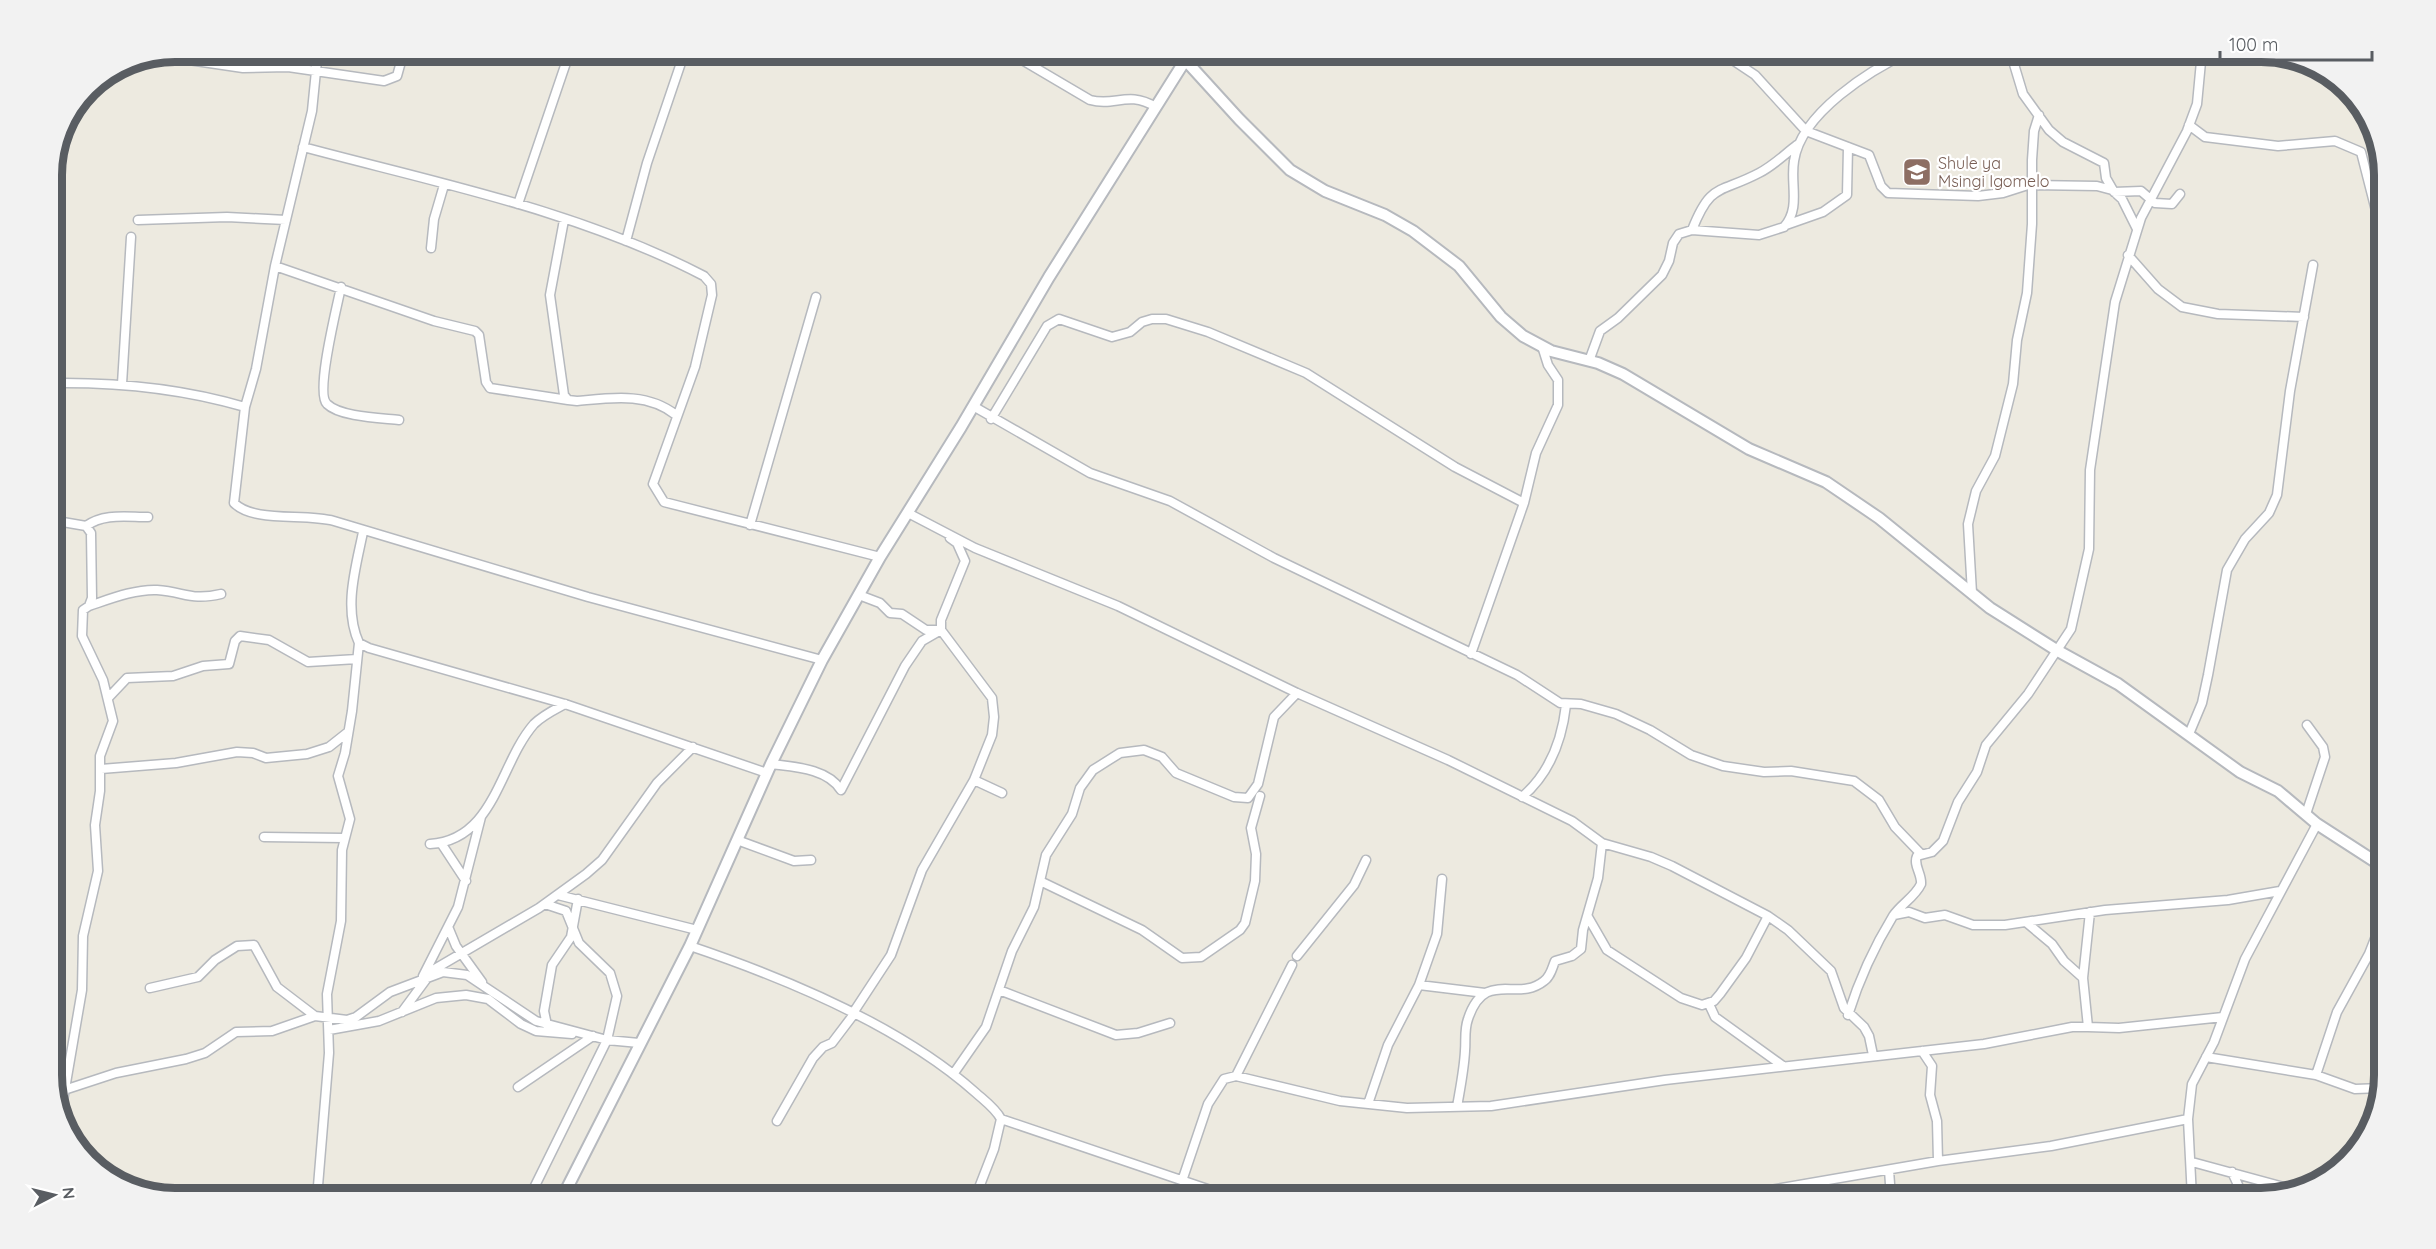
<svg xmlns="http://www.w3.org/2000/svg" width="2436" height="1249" viewBox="0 0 2436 1249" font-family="Quicksand,sans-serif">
  <rect width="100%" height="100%" fill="#edeae0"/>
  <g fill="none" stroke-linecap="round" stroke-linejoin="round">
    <!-- minor casing -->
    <g stroke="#b6b9be" stroke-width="11">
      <path id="minor" d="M 318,51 L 312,111 L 275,266 L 256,369 L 245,407 L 234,503 C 254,523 304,513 334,521 L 588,597 L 822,660
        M 1007,51 L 1090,100 C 1116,107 1127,90 1156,107
        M 1719,51 L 1755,75 L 1806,131 L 1869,155 L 1881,186 L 1888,193 L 1978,196 L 2003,193 L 2028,185 L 2097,186 L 2112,190 L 2122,199 L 2137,229
        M 2010,51 L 2023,94 L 2049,130 L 2063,142 L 2104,163 L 2106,178 L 2114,192 L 2141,191 L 2155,203 L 2172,204 L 2180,194
        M 155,55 L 243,68 L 288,67 L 384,81 L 397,76 L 404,51
        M 2189,125 L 2205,137 L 2278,146 L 2335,141 L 2361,152 L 2385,246
        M 303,147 C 438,183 579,211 704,276 L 711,284 L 712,295 L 695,367 L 653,484 L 664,502 L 880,557
        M 518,204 L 570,51
        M 138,220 L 227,217 L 286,220
        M 564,220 L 550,295 L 564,395 L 568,400 L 577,401 C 611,398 647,392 676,415
        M 1786,225 L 1823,212 L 1847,195 L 1848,147
        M 1692,230 C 1711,182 1719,194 1759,173 C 1773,166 1785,154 1797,145
        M 626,241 L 647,163 L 685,51
        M 431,248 L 434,219 L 444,185
        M 2128,255 L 2158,289 L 2182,307 L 2218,314 L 2304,317
        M 275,266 L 434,321 L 475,331 L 479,335 L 486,382 L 490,388 L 568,400
        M 341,287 C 337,307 315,393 327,404 C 340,417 381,418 399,420
        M 1589,361 L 1600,331 L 1618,318 L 1662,275 L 1669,261 L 1673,243 L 1679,234 L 1692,230 L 1759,235 L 1784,227 C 1801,208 1790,184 1794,161 C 1801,113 1870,70 1911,51
        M 51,383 C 117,382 181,388 245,407
        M 122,384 L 131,237
        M 973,406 L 1090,473 L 1170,501 L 1274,558 L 1517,675 L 1560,703 L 1581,704 L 1616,714 L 1650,730 L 1691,755 L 1723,766 L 1764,772 L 1791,771 L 1854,781 L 1879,800 L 1895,827 L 1921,854
        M 991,419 L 1047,326 L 1059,319 L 1112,337 L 1130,332 L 1142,322 L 1152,319 L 1166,319 L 1208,332 L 1306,373 L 1455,467 L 1524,503
        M 908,513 L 975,548 L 1118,606 L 1297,693 L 1448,760 L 1572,821 L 1602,843 L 1651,857 L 1672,866 L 1768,916 L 1788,930 L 1831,971 L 1844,1008 L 1864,1027 L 1869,1036 L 1873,1055
        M 51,520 L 86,526 L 91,533 L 92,598 L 89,606 L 83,610 L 82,636 L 103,680 L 113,721 L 100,756 L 100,791 L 95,825 L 98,871 L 83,936 L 82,990 L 61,1112
        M 750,525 L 816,297
        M 86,526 C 104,513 126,517 148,517
        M 363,532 C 356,567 343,608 359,643 L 369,648 L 565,704 L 767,773
        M 1972,593 L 1968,524 L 1976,491 L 1995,456 L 2013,384 L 2017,340 L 2027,293 L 2032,224 L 2032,160 L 2034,131 L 2039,115
        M 859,595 L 880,603 L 890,613 L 902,614 L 926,630 L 941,630
        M 89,606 C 110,599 135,589 157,590 C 185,592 191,601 221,594
        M 1471,654 L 1524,503 L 1536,453 L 1558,405 L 1558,380 L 1548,365 L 1542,346
        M 109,697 L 127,678 L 173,676 L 203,666 L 229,664 L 235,641 L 240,636 L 269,640 L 308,662 L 357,659
        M 2189,734 L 2202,703 L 2208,675 L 2227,570 L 2245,539 L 2269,513 L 2277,495 L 2290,391 L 2313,265
        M 771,764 C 794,767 827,768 841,790 L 905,666 L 922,641 L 941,630
        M 101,769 L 176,763 L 237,752 L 253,753 L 266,758 L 307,754 L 329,747 L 348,732
        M 974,780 L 1002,793
        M 1522,797 C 1549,774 1562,740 1566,705
        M 2306,814 L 2325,757 L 2323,747 L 2307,725
        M 264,837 L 344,838
        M 737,840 L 794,861 L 811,860
        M 441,843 L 466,881
        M 430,844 C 495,840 499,764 534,724 C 543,715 554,710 565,704
        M 1040,881 L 1142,930 L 1182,958 L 1201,957 L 1240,930 L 1245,923 L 1255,881 L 1256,854 L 1251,828 L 1260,796
        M 558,895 L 697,930
        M 1894,915 L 1909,912 L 1925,918 L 1945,915 L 1973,925 L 2005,925 L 2105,910 L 2228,900 L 2280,891
        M 1588,917 L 1607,950 L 1681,998 L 1702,1005 L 1714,1001 L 1720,994 L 1746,958 L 1768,916
        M 2027,923 L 2052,944 L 2064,961 L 2083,978
        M 449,929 L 456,946 L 482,982
        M 690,946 C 785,978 901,1026 976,1093 C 985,1101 996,1109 1001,1119 L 994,1149 L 975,1198
        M 1297,956 L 1354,885 L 1366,860
        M 423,976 L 458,907 L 481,817
        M 1419,985 L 1485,993
        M 150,988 L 198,977 L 215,960 L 237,946 L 254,945 L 277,987 L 315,1016
        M 999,990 L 1116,1035 L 1138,1033 L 1170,1023
        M 1709,1004 L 1715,1017 L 1783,1066
        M 402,1012 L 433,970 L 539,908 L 586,874 L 602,860 L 657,783 L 693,747
        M 853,1013 L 891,955 L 922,870 L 974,780 L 992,735 L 994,717 L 992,698 L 941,630 L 941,620 L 965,561 L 957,543 L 950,538
        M 1848,1015 C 1859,980 1874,947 1893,916 C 1901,904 1915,897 1921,884 C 1922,874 1913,865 1917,856 L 1932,852 L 1943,841 L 1958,802 L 1977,772 L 1986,745 L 2028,694 L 2071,629 L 2089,549 L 2090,470 L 2115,302 L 2141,218 L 2187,131 L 2197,104 L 2202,51
        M 547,1025 L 544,1011 L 552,965 L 571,937 L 578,899
        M 2088,1027 L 2119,1028 L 2223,1017
        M 329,1030 L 379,1021 L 436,998 L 466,995 L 488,999 L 521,1024 L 536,1031 L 572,1034
        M 1922,1051 L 1932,1066 L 1930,1095 L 1937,1121 L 1938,1161
        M 2206,1057 L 2316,1075 L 2355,1089 L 2382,1088
        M 954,1073 L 986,1027 L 1012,951 L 1034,907 L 1046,855 L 1072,814 L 1080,788 L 1093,770 L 1120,753 L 1144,750 L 1162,757 L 1176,773 L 1234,797 L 1248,798 L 1258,784 L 1274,717 L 1297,693
        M 2316,1075 L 2337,1012 L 2369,954 L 2385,913
        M 1236,1076 L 1292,965
        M 518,1087 L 593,1036
        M 55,1093 L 116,1073 L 186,1059 L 205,1053 L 236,1032 L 272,1031 L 315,1016 L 347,1020 L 356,1017 L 390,992 L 443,972 L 467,975 L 536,1021 L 607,1040 L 639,1043
        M 1368,1104 L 1388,1045 L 1419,985 L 1437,934 L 1442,879
        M 1457,1107 C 1460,1089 1464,1070 1465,1051 C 1466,1040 1464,1030 1468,1019 C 1485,968 1517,1003 1544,981 C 1551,976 1552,968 1555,961 L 1572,956 L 1581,949 L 1583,930 L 1598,878 L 1602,843
        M 1001,1119 L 1234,1198
        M 777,1121 L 813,1058 L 823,1047 L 832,1043 L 854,1014
        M 2192,1162 L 2291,1189
        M 1889,1170 L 1891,1198
        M 2232,1172 L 2244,1198
        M 1182,1181 L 1208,1104 L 1224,1079 L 1236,1076 L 1340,1101 L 1407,1108 L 1491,1106 L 1665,1080 L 1984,1044 L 2072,1027 L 2088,1027 L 2083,978 L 2090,912
        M 317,1198 L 329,1053 L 327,994 L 341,921 L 342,850 L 350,819 L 338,776 L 345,753 L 352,711 L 359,643
        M 529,1198 L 607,1040 L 617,996 L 610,973 L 579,943 L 566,911 L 545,904
        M 1724,1198 L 1938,1161 L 2051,1146 L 2188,1119
        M 2192,1198 L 2188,1119 L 2192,1084 L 2214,1042 L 2245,959 L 2317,824"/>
    </g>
    <!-- tertiary casing -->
    <g stroke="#b6b9be" stroke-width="14">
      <path id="tertiary" d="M 1177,51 L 1239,119 L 1290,170 L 1325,191 L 1385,215 L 1413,231 L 1459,266 L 1501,317 L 1523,336 L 1551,351 L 1598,363 L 1623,374 L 1749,449 L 1826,482 L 1879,518 L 1990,608 L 2058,651 L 2118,684 L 2240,772 L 2278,791 L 2317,824 L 2385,868
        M 562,1198 L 690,946 L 771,764 L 822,660 L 880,557 L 961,427 L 1049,277 L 1191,51"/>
    </g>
    <!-- minor -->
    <use href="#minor" stroke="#fff" stroke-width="8"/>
    <!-- tertiary -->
    <use href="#tertiary" stroke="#fff" stroke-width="10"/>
  </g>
  <!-- icons -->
  <defs>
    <g id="school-square" transform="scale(1.5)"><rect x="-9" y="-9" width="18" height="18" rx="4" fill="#8d6e63" stroke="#fff"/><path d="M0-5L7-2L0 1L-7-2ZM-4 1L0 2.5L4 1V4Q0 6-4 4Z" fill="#fff"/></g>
  </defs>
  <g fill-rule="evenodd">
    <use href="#school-square" x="1917" y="172"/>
  </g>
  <g text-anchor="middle" stroke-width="4.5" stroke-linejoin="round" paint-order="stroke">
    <!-- education labels -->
    <g font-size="16" fill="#785e54" stroke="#fff" text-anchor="start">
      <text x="1938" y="169">Shule ya<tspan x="1938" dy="18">Msingi Igomelo</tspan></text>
    </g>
  </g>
  <!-- crop -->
  <path d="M0 0H2436V1249H0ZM175 62H2261A113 113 0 0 1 2374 175V1075A113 113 0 0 1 2261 1188H175A113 113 0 0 1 62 1075V175A113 113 0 0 1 175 62Z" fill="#f2f2f2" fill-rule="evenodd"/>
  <path fill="none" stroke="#595d62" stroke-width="8" d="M175 62H2261A113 113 0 0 1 2374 175V1075A113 113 0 0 1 2261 1188H175A113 113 0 0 1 62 1075V175A113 113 0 0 1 175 62Z"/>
  <!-- north arrow -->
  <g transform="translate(54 1195) rotate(83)" stroke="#ffffff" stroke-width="4.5" paint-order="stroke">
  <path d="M0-4.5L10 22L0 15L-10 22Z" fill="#595d62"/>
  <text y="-9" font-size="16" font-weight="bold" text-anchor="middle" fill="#595d62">N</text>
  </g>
  <!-- scale -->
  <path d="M2220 51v9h152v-9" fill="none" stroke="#595d62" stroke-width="3"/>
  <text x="2229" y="51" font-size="18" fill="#595d62" stroke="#ffffff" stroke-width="4.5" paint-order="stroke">100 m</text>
</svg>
